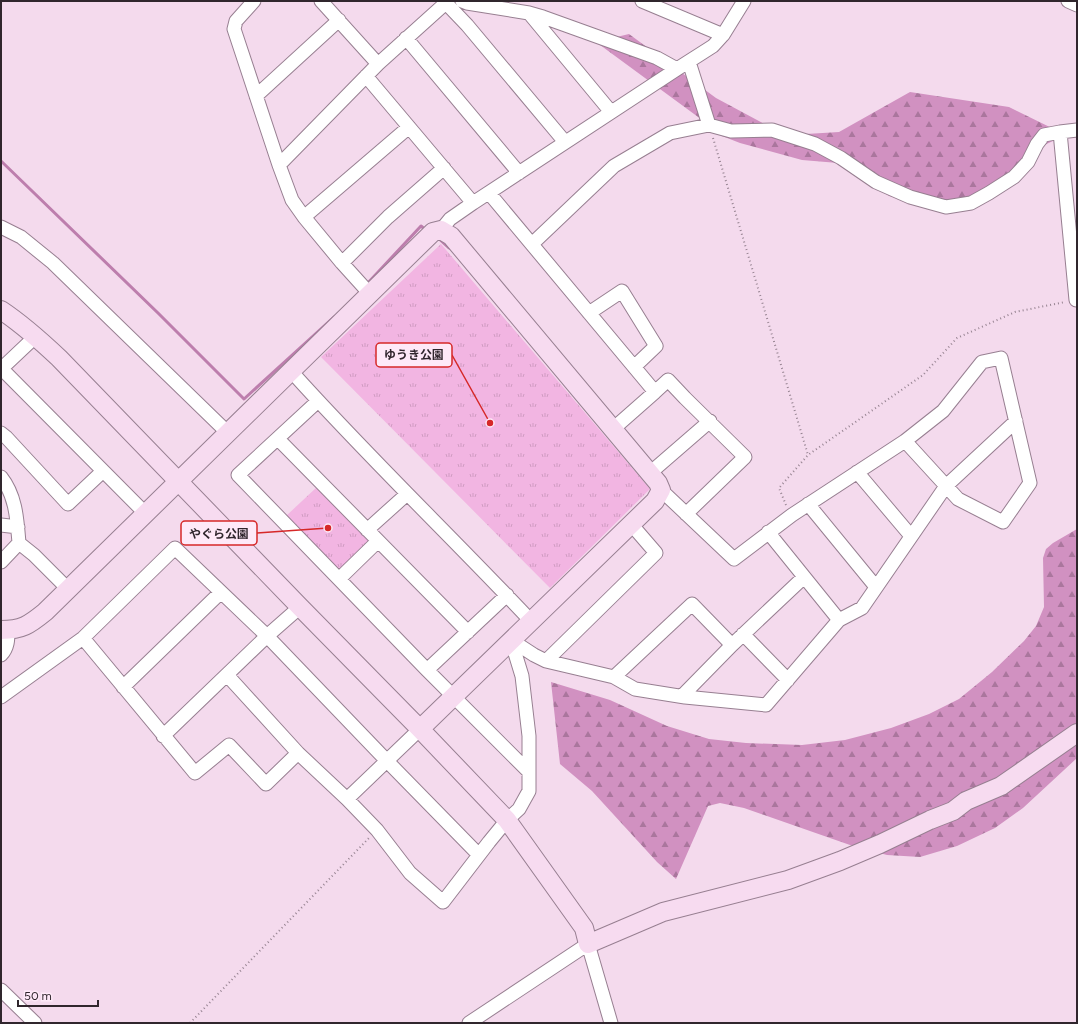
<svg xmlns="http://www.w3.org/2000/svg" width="1078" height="1024" viewBox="0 0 1078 1024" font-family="Figtree,'Noto Sans JP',sans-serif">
  <defs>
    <pattern id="grass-tufts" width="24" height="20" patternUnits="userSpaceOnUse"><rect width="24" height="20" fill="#f2b5e2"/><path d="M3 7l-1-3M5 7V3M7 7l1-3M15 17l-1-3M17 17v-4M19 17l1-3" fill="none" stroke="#d09cc2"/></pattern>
    <pattern id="forest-firs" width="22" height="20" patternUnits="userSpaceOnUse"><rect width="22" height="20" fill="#d191c1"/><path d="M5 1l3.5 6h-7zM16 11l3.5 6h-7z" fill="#aa769d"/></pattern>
  </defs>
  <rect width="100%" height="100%" fill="#f4daed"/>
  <!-- grass -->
  <path fill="url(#grass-tufts)" d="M 441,244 L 650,489 L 550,588 L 321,357 Z
    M 317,487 L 370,540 L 338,571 L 286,516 Z"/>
  <!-- forest -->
  <path fill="url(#forest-firs)" d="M 629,34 L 716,98 L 774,129 L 806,134 L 839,132 L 910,92 L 1009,107 L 1066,135 L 1040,147 L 984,198 L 922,204 L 889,196 L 838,163 L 802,160 L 740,143 L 722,136 L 709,125 L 596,42 Z
    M 1077,529 L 1077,758 L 1023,808 L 995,828 L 957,846 L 920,857 L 887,855 L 850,845 L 744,808 L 720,803 L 708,806 L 676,879 L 657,862 L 592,791 L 560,764 L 551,682 L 610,700 L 667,726 L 709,739 L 746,743 L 802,745 L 845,740 L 891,728 L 929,714 L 959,699 L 992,672 L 1024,641 L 1036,626 L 1044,607 L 1043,558 L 1046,549 L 1053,543 Z"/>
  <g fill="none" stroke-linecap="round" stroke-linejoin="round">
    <!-- stream -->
    <path stroke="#bd7ead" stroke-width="3" d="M 1,161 L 158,313 L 244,399 L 334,317
      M 437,237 L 449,248
      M 366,285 L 421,226 L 427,231"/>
    <!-- street casing -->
    <g stroke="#977f91" stroke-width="15">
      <path id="street" d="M 254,1 L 236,21 L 234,29 L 279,165 L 292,200 L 304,217 L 342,263 L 370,294
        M 321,1 L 378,64
        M 462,1 L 467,3 L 529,13 L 543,17 L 657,58 L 677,69
        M 642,1 L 723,35
        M 1068,1 L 1077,5
        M 446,3 L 467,25 L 565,142
        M 529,13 L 611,112
        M 406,38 L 519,173
        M 689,62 L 709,125
        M 366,76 L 473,203
        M 256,96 L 339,20
        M 1060,132 L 1076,300 L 1077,300
        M 279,165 L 378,64 L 448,1
        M 489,193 L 655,392 L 668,380 L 685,398 L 745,457 L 686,514
        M 304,217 L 409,127
        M 1,227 L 21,237 L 53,263 L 228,433
        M 441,230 L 450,219 L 473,203 L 677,69 L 713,46 L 723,35 L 744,1
        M 532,244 L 614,166 L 670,133 L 709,125 L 731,131 L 772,130 L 815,144 L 841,158 L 876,182 L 910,197 L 946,207 L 971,203 L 989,193 L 1014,177 L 1028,162 L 1037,144 L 1044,135 L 1060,132 L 1077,130
        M 342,263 L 388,217 L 444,168
        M 589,313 L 622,291 L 656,346 L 634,367
        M 1,368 L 145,513
        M 1,369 L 36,336
        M 291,371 C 368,457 452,537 531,621
        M 318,401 L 238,475 L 427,670 L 529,772
        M 613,429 L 655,392
        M 1,433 L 6,437 L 68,504 L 103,471
        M 278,439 L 468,632
        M 857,472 L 911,536
        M 650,473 L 710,421
        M 1,477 C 16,496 17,519 19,543 L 34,555 L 68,589
        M 661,490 L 734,559 L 792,515 L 905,441 L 943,411 L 982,362 L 1001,358 L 1030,483 L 1003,522 L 958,499 L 905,441
        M 808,504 L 876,587
        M 1,525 L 18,527
        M 367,530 L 407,494
        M 768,532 L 839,620
        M 1,562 L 19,543
        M 339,579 L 378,541
        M 743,634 L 788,680
        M 83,638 L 195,773 L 229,745 L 266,784 L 298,753 L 347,799 L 377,830 L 410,873 L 443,902 L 489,842 L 507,820 L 519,809 L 529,791 L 529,736 L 522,676 L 511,640
        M 511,640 L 534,655 L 546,661 L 614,677 L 635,689 L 685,697 L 766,705 L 839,620 L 862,608 L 946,486 L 1016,421
        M 1,655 C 8,648 8,639 8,630
        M 546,661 L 656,553 L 631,524
        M 427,670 L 507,595
        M 227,675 L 298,753
        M 614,677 L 692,604 L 732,645 L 804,577
        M 123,687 L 221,592
        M 682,696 L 732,645
        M 1,697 L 83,638 L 175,548 L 267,636 L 387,761 L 479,855
        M 163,736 L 267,636 L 300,607
        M 347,799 L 420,729
        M 1,990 L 35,1023
        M 469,1023 L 588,944 L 611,1023"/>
    </g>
    <!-- secondary casing -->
    <g stroke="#977f91" stroke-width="20">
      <path id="secondary" d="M 1,310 C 22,324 41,341 59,358 L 300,607 L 420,729 L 507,820 L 584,928 L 588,944 L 663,912 L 788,880 L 840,861 L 880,844 L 930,820 L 953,811 L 966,801 L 1001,786 L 1077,733
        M 1,630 C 22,630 29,625 45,612 L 433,232 L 441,230 L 451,236 L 658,483 L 661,490 L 655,501 L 420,729"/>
    </g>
    <!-- path -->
    <path stroke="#978492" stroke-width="2" stroke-dasharray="1 3" stroke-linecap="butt" d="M 713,138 L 808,455
      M 786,505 L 779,488 L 808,455 L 923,375 L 957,338 L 1015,312 L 1065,302
      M 190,1023 L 369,838"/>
    <!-- street -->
    <use href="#street" stroke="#fff" stroke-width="13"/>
    <!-- secondary -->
    <use href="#secondary" stroke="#f7dbf0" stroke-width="18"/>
  </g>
  <!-- callouts -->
  <path fill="none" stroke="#d62828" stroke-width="1.5" d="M490 423L452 355M328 528L257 533"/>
  <g fill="#d62828" stroke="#fee9f8" stroke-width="1.5">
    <circle cx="490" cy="423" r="4"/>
    <circle cx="328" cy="528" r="4"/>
  </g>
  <g fill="#fee9f8" stroke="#d62828" stroke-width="1.5">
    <rect x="376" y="343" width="76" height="24" rx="4"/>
    <rect x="181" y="521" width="76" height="24" rx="4"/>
  </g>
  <g font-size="12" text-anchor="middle" font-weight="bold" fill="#30262d">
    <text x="414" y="359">ゆうき公園</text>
    <text x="219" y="538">やぐら公園</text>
  </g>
  <!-- border -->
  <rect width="1078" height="1024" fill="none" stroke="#30262d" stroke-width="4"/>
  <!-- scale -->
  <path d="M18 1000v6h80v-6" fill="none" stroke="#30262d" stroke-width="2"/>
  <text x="24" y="1000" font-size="12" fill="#30262d" stroke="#fee9f8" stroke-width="3" paint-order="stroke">50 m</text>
</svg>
